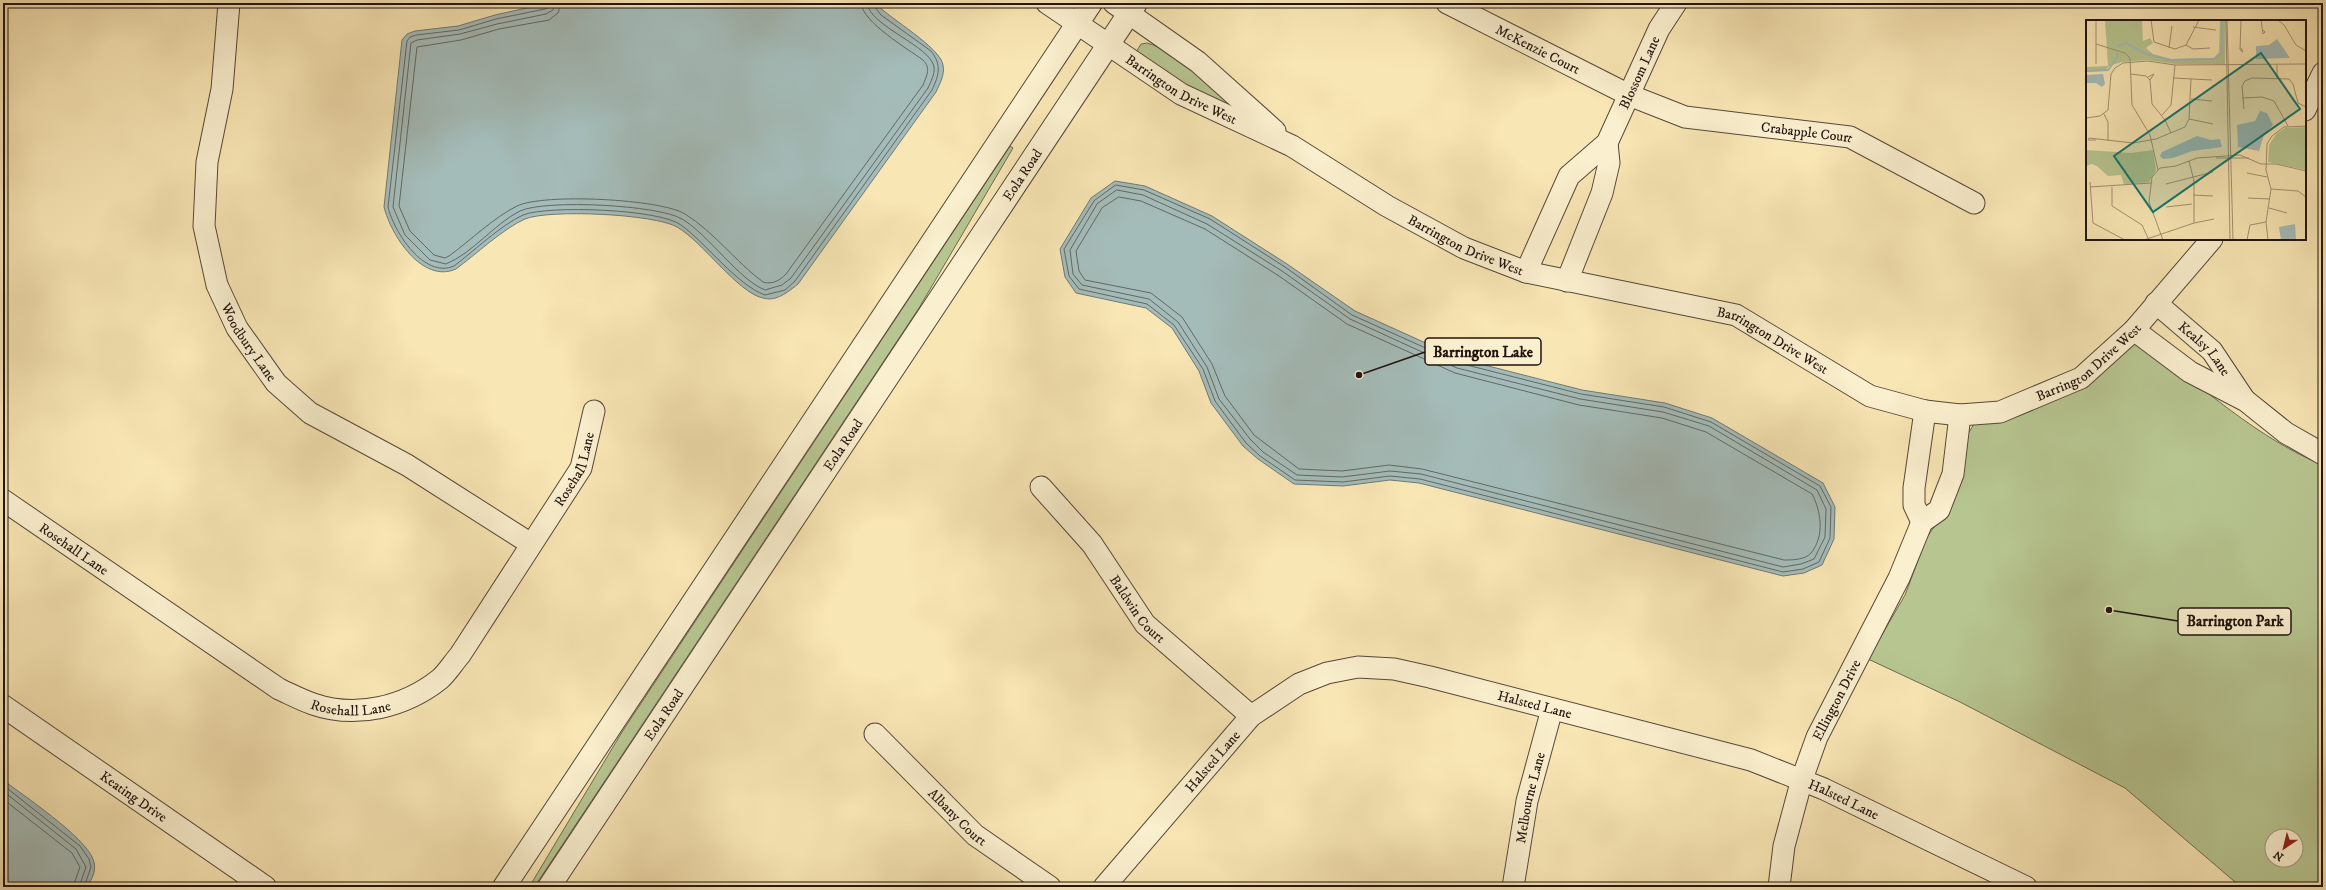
<svg xmlns="http://www.w3.org/2000/svg" width="2326" height="890" viewBox="0 0 2326 890" font-family="'IM FELL DW Pica',serif">
  <rect width="100%" height="100%" fill="#f8e6b4"/>
  <filter id="stains"><feTurbulence type="fractalNoise" baseFrequency=".005" numOctaves="4"/><feColorMatrix values="0 0 0 0 .2 0 0 0 0 .09 0 0 0 0 .02 0 0 0 .5 -.17"/></filter>
  <radialGradient id="worn" r=".72"><stop offset=".6" stop-color="#630" stop-opacity="0"/><stop offset="1" stop-color="#630" stop-opacity=".3"/></radialGradient>
  <!-- green -->
  <path fill="#b7c691" stroke="#6c6c50" fill-rule="evenodd" d="M 1147,43 C 1177,51 1214,89 1237,110 L 1183,90 L 1136,52 L 1141,44 Z
    M 1010,146 L 1013,148 L 919,308 L 535,886 L 531,884 L 622,732 Z
    M 2147,344 C 2198,385 2262,441 2323,465 L 2323,887 L 2241,887 L 2125,788 L 1960,702 L 1868,659 L 1905,595 L 1927,537 L 1952,502 L 1963,442 L 1974,424 L 2125,345 ZM 2272,836 L 2296,836 L 2296,860 L 2272,860 Z"/>
  <!-- water -->
  <path fill="#a4bcb9" stroke="#707875" d="M 549,3 L 875,3 C 890,19 940,47 943,65 C 945,75 940,83 936,92 L 798,284 C 788,292 776,302 763,298 C 738,293 702,241 677,227 C 655,214 549,209 525,219 C 504,228 475,255 456,269 C 422,284 391,235 384,207 L 402,40 L 407,34 L 415,31 L 458,26 L 495,15 Z
    M 1115,181 L 1145,186 L 1212,216 L 1287,264 L 1355,311 L 1461,359 L 1582,390 L 1665,403 L 1712,418 L 1823,483 L 1835,507 L 1834,539 L 1822,565 L 1804,573 L 1783,576 L 1419,483 L 1390,480 L 1343,486 L 1294,484 L 1258,459 L 1243,446 L 1211,403 L 1199,371 L 1172,328 L 1146,308 L 1076,293 L 1065,277 L 1060,249 L 1091,198 Z
    M 3,780 C 24,796 84,836 93,859 C 97,869 93,879 86,887 L 3,887 Z"/>
  <g fill="none" stroke-linecap="round" stroke-linejoin="round">
    <!-- shore -->
    <path stroke="#626864" stroke-width="1" d="M 550,3 L 549,7 L 545,9 L 496,19 L 459,30 L 416,35 L 410,37 L 407,41 L 388,207 C 394,232 424,279 454,266 C 474,251 501,225 523,215 C 548,205 660,209 681,225 C 706,243 737,285 765,295 L 785,290 L 795,281 L 932,90 C 939,75 942,65 931,51 L 881,15 L 872,3
      M 555,3 L 553,10 L 546,14 L 497,24 L 460,34 L 417,40 L 411,43 L 393,207 L 405,235 L 430,260 L 446,264 C 473,253 494,224 520,211 C 546,199 659,205 682,219 C 709,235 739,280 765,290 L 782,285 L 791,278 L 928,88 C 931,81 935,74 934,67 C 931,46 869,26 867,3
      M 561,3 L 558,13 L 549,20 L 499,29 L 461,40 L 417,47 L 399,206 L 410,231 L 434,255 L 445,258 L 449,256 C 471,240 493,218 517,206 C 544,193 661,199 685,214 C 714,232 736,262 763,282 C 773,285 780,280 786,274 L 923,85 C 927,75 931,68 923,60 C 908,49 862,22 861,3
      M 1116,185 L 1144,190 L 1210,219 L 1285,267 L 1352,315 L 1459,363 L 1581,394 L 1664,407 L 1711,422 L 1820,486 L 1831,507 L 1830,538 L 1819,562 L 1803,569 L 1783,572 L 1420,479 L 1390,476 L 1343,482 L 1295,480 L 1260,456 L 1246,443 L 1215,401 L 1203,369 L 1174,325 L 1147,304 L 1079,289 L 1069,276 L 1064,249 L 1094,201 Z
      M 1117,190 L 1143,195 L 1207,224 L 1282,271 L 1350,319 L 1457,368 L 1580,399 L 1663,412 L 1709,426 L 1817,490 L 1826,509 L 1825,537 L 1814,559 L 1801,564 L 1783,567 L 1421,474 L 1390,471 L 1342,477 L 1297,475 L 1263,452 L 1250,439 L 1219,399 L 1207,367 L 1178,322 L 1149,299 L 1082,285 L 1073,274 L 1070,250 L 1097,204 Z
      M 1119,197 L 1141,201 L 1205,229 L 1279,276 L 1347,324 L 1455,373 L 1579,405 L 1662,418 L 1706,432 L 1812,494 C 1821,511 1825,536 1811,553 C 1805,560 1792,560 1784,560 L 1422,469 L 1389,465 L 1342,471 L 1299,469 L 1254,435 L 1225,396 L 1212,364 L 1182,317 L 1151,293 L 1085,280 L 1079,271 L 1076,251 L 1102,208 Z
      M 3,785 L 80,846 L 89,859 L 91,867 L 84,887
      M 3,791 L 76,849 L 86,867 L 79,887
      M 3,799 L 72,853 L 80,867 L 73,887"/>
    <!-- minor casing -->
    <g stroke="#574838" stroke-width="23">
      <g id="minor">
        <path id="s1" d="M 229,3 L 222,89 L 207,162 L 204,226 L 217,285 L 237,328 L 276,383 L 310,413 L 407,465 L 531,544"/>
        <path id="s2" d="M 1047,3 L 1181,94 L 1292,146 L 1387,206 L 1464,248 L 1526,272 L 1736,315 L 1870,396 L 1925,411 L 1960,415 L 2000,412 L 2081,378 L 2134,330 L 2212,239"/>
        <path d="M 1114,3 L 1198,62 L 1275,131"/>
        <path id="s3" d="M 1447,3 L 1629,95 L 1685,117 L 1850,137 L 1974,203"/>
        <path d="M 2305,110 L 2323,73"/>
        <path id="s4" d="M 1526,272 L 1569,176 L 1607,143 L 1659,29 L 1676,3"/>
        <path d="M 1567,281 L 1602,193 L 1609,163 L 1607,143"/>
        <path id="s5" d="M 2156,303 L 2212,351 L 2244,399"/>
        <path d="M 2134,330 L 2190,372 L 2246,401 L 2286,433 L 2323,454"/>
        <path id="s6" d="M 1041,487 L 1092,544 L 1145,624 L 1251,716"/>
        <path id="s7" d="M 3,500 L 279,689 C 290,694 301,700 313,704 C 356,719 405,707 440,679 C 447,673 453,663 460,655 L 581,468 L 594,411"/>
        <path d="M 1922,522 L 1914,505 L 1914,488 L 1925,411"/>
        <path id="s8" d="M 875,734 L 975,835 L 1050,887"/>
        <path id="s9" d="M 1104,887 L 1251,716 L 1299,684 L 1327,673 L 1358,667 L 1394,669 L 1430,677 L 1751,760 L 1824,789 L 2026,887"/>
        <path id="s10" d="M 1513,887 L 1527,801 L 1552,709"/>
        <path id="s11" d="M 1779,887 L 1784,846 L 1802,779 L 1817,737 L 1899,578 L 1922,522 L 1939,510 L 1953,474 L 1960,415"/>
      </g>
    </g>
    <!-- tertiary casing -->
    <g stroke="#574838" stroke-width="24">
      <g id="tertiary">
        <path id="s12" d="M 3,706 L 265,887"/>
        <path d="M 504,887 L 1091,3"/>
        <path id="s13" d="M 549,887 L 1136,3"/>
      </g>
    </g>
    <!-- minor -->
    <use href="#minor" stroke="#faefce" stroke-width="21"/>
    <!-- tertiary -->
    <use href="#tertiary" stroke="#faefce" stroke-width="22"/>
  </g>
  <g text-anchor="middle" stroke-width="4" stroke-linejoin="round" paint-order="stroke">
    <!-- street labels -->
    <g font-size="14" fill="#21130e" stroke="#faefce">
      <text dy="5" stroke="none"><textPath href="#s3" startOffset="102">McKenzie Court</textPath></text>
      <text dy="5" stroke="none"><textPath href="#s4" startOffset="233">Blossom Lane</textPath></text>
      <text dy="5" stroke="none"><textPath href="#s2" startOffset="160">Barrington Drive West</textPath></text>
      <text dy="5" stroke="none"><textPath href="#s3" startOffset="387">Crabapple Court</textPath></text>
      <text dy="5" stroke="none"><textPath href="#s13" startOffset="855">Eola Road</textPath></text>
      <text dy="5" stroke="none"><textPath href="#s2" startOffset="485">Barrington Drive West</textPath></text>
      <text dy="5" stroke="none"><textPath href="#s1" startOffset="351">Woodbury Lane</textPath></text>
      <text dy="5" stroke="none"><textPath href="#s2" startOffset="809">Barrington Drive West</textPath></text>
      <text dy="5" stroke="none"><textPath href="#s5" startOffset="67">Kealsy Lane</textPath></text>
      <text dy="5" stroke="none"><textPath href="#s2" startOffset="1157">Barrington Drive West</textPath></text>
      <text dy="5" stroke="none"><textPath href="#s13" startOffset="531">Eola Road</textPath></text>
      <text dy="5" stroke="none"><textPath href="#s7" startOffset="757">Rosehall Lane</textPath></text>
      <text dy="5" stroke="none"><textPath href="#s7" startOffset="86">Rosehall Lane</textPath></text>
      <text dy="5" stroke="none"><textPath href="#s6" startOffset="156">Baldwin Court</textPath></text>
      <text dy="5" stroke="none"><textPath href="#s11" startOffset="197">Ellington Drive</textPath></text>
      <text dy="5" stroke="none"><textPath href="#s7" startOffset="410">Rosehall Lane</textPath></text>
      <text dy="5" stroke="none"><textPath href="#s9" startOffset="526">Halsted Lane</textPath></text>
      <text dy="5" stroke="none"><textPath href="#s13" startOffset="207">Eola Road</textPath></text>
      <text dy="5" stroke="none"><textPath href="#s9" startOffset="166">Halsted Lane</textPath></text>
      <text dy="5" stroke="none"><textPath href="#s12" startOffset="159">Keating Drive</textPath></text>
      <text dy="5" stroke="none"><textPath href="#s10" startOffset="91">Melbourne Lane</textPath></text>
      <text dy="5" stroke="none"><textPath href="#s9" startOffset="850">Halsted Lane</textPath></text>
      <text dy="5" stroke="none"><textPath href="#s8" startOffset="117">Albany Court</textPath></text>
    </g>
  </g>
  <!-- overview -->
  <g transform="translate(2086 20)">
    <rect width="220" height="220" fill="#f8e6b4"/>
    <path d="M 19,0 L 56,0 L 57,21 L 64,18 L 67,23 L 60,28 L 67,34 L 85,39 L 128,38 L 133,32 L 134,0 L 140,0 L 139,44 L 89,44 L 62,40 L 36,42 L 23,46 L 19,51 L 0,52 L 0,47 L 22,46 ZM 220,107 L 220,150 L 182,142 L 183,125 L 190,114 L 199,108 ZM 0,130 L 45,133 L 67,130 L 70,150 L 63,162 L 38,165 L 35,155 L 22,156 L 11,146 L 6,144 L 0,146 Z" fill="#b7c691"/>
    <path d="M 191,19 L 204,38 L 170,39 L 170,26 L 183,25 ZM 0,55 L 17,54 L 19,64 L 16,67 L 10,63 L 0,63 ZM 174,91 L 181,93 L 187,105 L 178,115 L 173,131 L 152,127 L 151,105 L 169,101 ZM 111,116 L 125,120 L 134,119 L 136,127 L 106,131 L 87,138 L 77,139 L 74,136 L 76,132 ZM 209,204 L 210,220 L 195,220 L 193,207 Z" fill="#a4bcb9"/>
    <path fill="none" stroke="#a4bcb9" stroke-width="2" d="M 32,26 L 40,23 L 58,33 L 83,40 L 128,39 L 136,33 L 136,0M 0,51 L 22,50 L 31,38 L 31,33"/>
    <path fill="none" stroke="#a29272" stroke-width="1" d="M 10,0 L 10,44M 65,0 L 68,22 L 89,29 L 100,25 L 113,0M 140,0 L 144,220M 141,0 L 147,220M 155,0 L 154,30 L 157,32 L 155,28M 175,0 L 177,14 L 179,12 L 177,10M 192,0 L 198,5 L 210,25 L 220,31M 107,7 L 130,10M 10,24 L 39,33 L 44,38 L 46,85 L 64,115 L 72,150M 100,25 L 107,29 L 124,28M 83,28 L 86,6M 45,54 L 60,56 L 64,60 L 66,84 L 79,100 L 85,113M 62,57 L 68,54 L 64,60M 87,58 L 126,60M 191,58 L 191,45M 156,78 L 176,77 L 188,81 L 202,106M 105,79 L 126,81M 158,89 L 156,66 L 159,61 L 166,58 L 203,59 L 207,64 L 212,83 L 220,87M 18,94 L 22,102 L 22,121M 76,95 L 85,85 L 89,45M 0,98 L 14,96 L 22,90 L 25,54 L 29,48 L 37,43 L 62,41 L 89,45 L 220,44M 103,99 L 127,104M 10,120 L 2,120 L 3,118 L 47,123 L 70,119 L 99,107 L 103,99 L 105,59M 130,138 L 163,138M 103,141 L 108,161 L 108,203M 161,153 L 181,157M 4,162 L 7,203 L 39,220M 80,164 L 127,152M 4,167 L 65,163M 26,167 L 26,186 L 56,205 L 62,218M 185,169 L 212,171 L 220,177M 107,175 L 127,176M 162,178 L 184,179M 80,187 L 106,184M 183,188 L 201,193M 58,220 L 108,203 L 128,199M 77,220 L 63,182 L 66,157 L 74,148 L 90,146 L 111,138 L 154,135 L 175,144 L 190,144 L 220,151M 161,220 L 164,205 L 180,202M 182,220 L 180,202 L 185,169 L 180,150 L 181,124 L 186,116 L 198,107 L 220,106"/>
    <path fill="#0f766e" fill-opacity="0.15" stroke="#0f766e" stroke-width="2" d="M 175,33 L 214,89 L 67,192 L 28,136 Z"/>
    <rect width="220" height="220" fill="none" stroke="#21130e" stroke-width="2"/>
  </g>
  <!-- callouts -->
  <path fill="none" stroke="#21130e" stroke-width="1.5" d="M1359 375L1425 352M2109 610L2178 621"/>
  <g fill="#21130e" stroke="#faefce" stroke-width="1.5">
    <circle cx="1359" cy="375" r="4"/>
    <circle cx="2109" cy="610" r="4"/>
  </g>
  <g fill="#faefce" stroke="#21130e" stroke-width="1.5">
    <rect x="1425" y="338" width="116" height="27" rx="4"/>
    <rect x="2178" y="608" width="113" height="27" rx="4"/>
  </g>
  <g font-size="15" text-anchor="middle" font-weight="bold" fill="#21130e">
    <text x="1483" y="357">Barrington Lake</text>
    <text x="2235" y="626">Barrington Park</text>
  </g>
  <!-- margin -->
  <rect width="2326" height="890" fill="none" stroke="#f8e6b4" stroke-width="16"/>
  <rect x="4" y="4" width="2318" height="882" fill="none" stroke="#21130e" stroke-width="2"/>
  <rect x="8" y="8" width="2310" height="874" fill="none" stroke="#21130e"/>
  <!-- north arrow -->
  <g transform="translate(2284 848) rotate(215)"><circle r="19" fill="#faefce" stroke="#a39781"/>
  <path d="M0-3L7 15L0 10L-7 15Z" fill="#8f2418"/>
  <text y="-6" font-size="11" font-weight="bold" text-anchor="middle" fill="#21130e">N</text>
  </g>
  <rect width="100%" height="100%" filter="url(#stains)"/>
  <rect width="100%" height="100%" fill="url(#worn)"/>
</svg>
